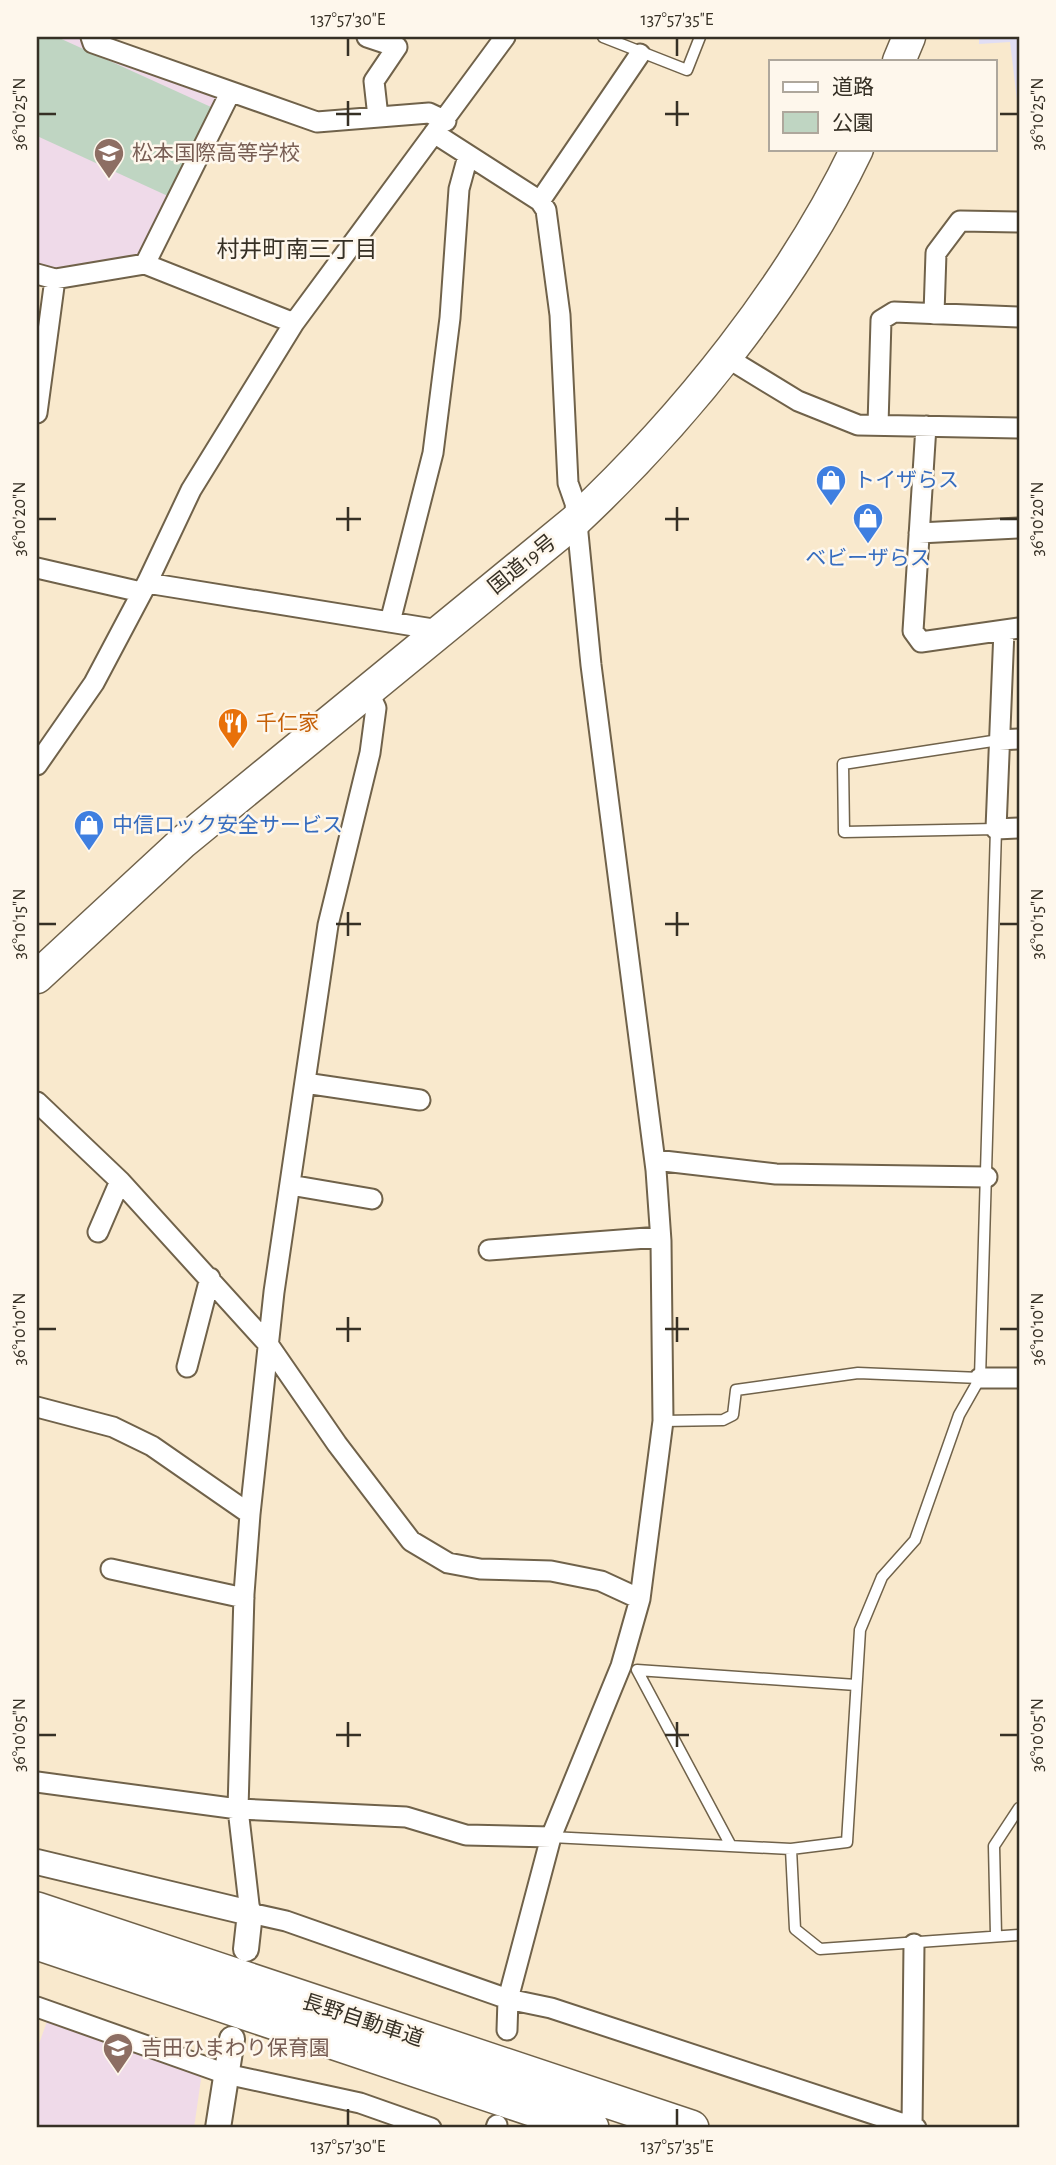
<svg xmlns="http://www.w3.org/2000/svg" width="1056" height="2165" viewBox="0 0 1056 2165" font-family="'Alegreya Sans','Noto Sans JP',sans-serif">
  <rect width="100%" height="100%" fill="#f9e9cd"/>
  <!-- commercial -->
  <path fill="#e1def4" d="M 979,37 L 1019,37 L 1019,117 L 1010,42 L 979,44 Z"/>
  <!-- education -->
  <path fill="#efdae9" d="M 37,37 L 85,37 L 222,98 L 140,262 L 70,276 L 37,268 Z
    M 48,2019 L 198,2070 L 201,2079 L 194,2128 L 37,2128 L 37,2049 Z"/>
  <!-- green -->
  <path fill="#bfd5c2" d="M 37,37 L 57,37 L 211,107 L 170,197 L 37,136 Z"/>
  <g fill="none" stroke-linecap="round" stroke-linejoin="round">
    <!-- service casing -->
    <g stroke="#70624a" stroke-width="13">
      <path id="service" d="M 603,37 L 687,70 L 700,37
        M 663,1421 L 723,1420 L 733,1415 L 736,1390 L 858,1373 L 980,1378
        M 637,1670 L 856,1685
        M 637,1670 L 730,1844
        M 551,1837 L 791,1849 L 847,1842 L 860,1630 L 882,1577 L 915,1540 L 959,1415 L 980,1378 L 996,829 L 844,832 L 843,764 L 999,740
        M 791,1849 L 795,1929 L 820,1949 L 1019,1935
        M 996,1935 L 994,1846 L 1019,1808"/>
    </g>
    <!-- minor casing -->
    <g stroke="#70624a" stroke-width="23">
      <path id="minor" d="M 91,37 L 93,43 L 317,122 L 429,113 L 446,121
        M 367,37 L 397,47 L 374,81 L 378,117
        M 434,133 L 540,201 L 546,210 L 560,315 L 568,483 L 575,503 L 591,665 L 656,1170 L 661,1241 L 663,1421 L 640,1599 L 621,1666 L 551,1837 L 508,1999 L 507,2030
        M 540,201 L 640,54
        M 145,264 L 294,323
        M 37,274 L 55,279 L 145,264 L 230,93
        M 934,314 L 936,253 L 960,221 L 1019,222
        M 726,353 L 734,362 L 798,401 L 858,425 L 1019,428
        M 37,413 L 55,279
        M 878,425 L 881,320 L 894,312 L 1019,317
        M 926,426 L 913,631 L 921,642 L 1019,628
        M 919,533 L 1019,528
        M 37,568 L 141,592
        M 147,583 L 439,630
        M 390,622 L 433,453 L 450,318 L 459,189 L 468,156
        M 1004,630 L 996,829 L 1019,828
        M 368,691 L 376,708 L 370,753 L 328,925 L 274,1292 L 250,1514 L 244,1594 L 238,1809 L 250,1913 L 286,1921 L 508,1999 L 551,2008 L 916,2128
        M 999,740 L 1019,739
        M 37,765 L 94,683 L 147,583 L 191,490 L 294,323 L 505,37
        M 305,1083 L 420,1100
        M 37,1102 L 120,1181 L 268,1344 L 337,1444 L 411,1541 L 448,1563 L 480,1569 L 551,1571 L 601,1581 L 640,1599
        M 655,1160 L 776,1174 L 987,1177
        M 290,1185 L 372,1199
        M 98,1232 L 120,1181
        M 489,1250 L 660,1237
        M 187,1367 L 210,1278
        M 980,1378 L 1019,1378
        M 37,1407 L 113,1427 L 152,1446 L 250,1514
        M 111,1569 L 244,1598
        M 37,1782 L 238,1809 L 406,1817 L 466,1835 L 551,1837
        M 37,2007 L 226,2074 L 360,2103 L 431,2128
        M 496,2128 L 497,2125
        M 912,2128 L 914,1944"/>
    </g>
    <!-- tertiary casing -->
    <g stroke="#70624a" stroke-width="28">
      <path id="tertiary" d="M 37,1862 L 250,1913 L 246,1949
        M 218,2128 L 232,2039"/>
    </g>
    <!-- trunk casing -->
    <g stroke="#70624a" stroke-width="35">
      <path id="trunk" d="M 899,61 L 909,37
        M 37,977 L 183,842 L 575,521 C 685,418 792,285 857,149"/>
    </g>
    <!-- motorway casing -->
    <g stroke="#70624a" stroke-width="38">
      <path id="motorway" d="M 37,1910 L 691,2128
        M 37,1942 L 591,2128"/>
    </g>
    <!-- service -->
    <use href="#service" stroke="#fff" stroke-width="10"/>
    <!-- minor -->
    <use href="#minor" stroke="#fff" stroke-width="19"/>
    <!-- tertiary -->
    <use href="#tertiary" stroke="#fff" stroke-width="24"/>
    <!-- trunk -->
    <use href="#trunk" stroke="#fff" stroke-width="32"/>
    <!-- motorway -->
    <use href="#motorway" stroke="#fff" stroke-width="35"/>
  </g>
  <!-- ticks -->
  <path fill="none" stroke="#363025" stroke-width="2.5" d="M 348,38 L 348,56M 677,38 L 677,56M 348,101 L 348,126M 677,101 L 677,126M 38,114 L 56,114M 336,114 L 361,114M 665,114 L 689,114M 1000,114 L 1018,114M 348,507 L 348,531M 677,507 L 677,531M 38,519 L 56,519M 336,519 L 361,519M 665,519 L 689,519M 1000,519 L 1018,519M 348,912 L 348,936M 677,912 L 677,936M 38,924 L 56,924M 336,924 L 361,924M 665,924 L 689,924M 1000,924 L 1018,924M 348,1317 L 348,1342M 677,1317 L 677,1342M 38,1329 L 56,1329M 336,1329 L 361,1329M 665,1329 L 689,1329M 1000,1329 L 1018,1329M 348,1722 L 348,1747M 677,1722 L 677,1747M 38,1735 L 56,1735M 336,1735 L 361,1735M 665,1735 L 689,1735M 1000,1735 L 1018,1735M 348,2109 L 348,2126M 677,2109 L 677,2126"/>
  <!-- icons -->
  <defs>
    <g id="school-pin" transform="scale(1.575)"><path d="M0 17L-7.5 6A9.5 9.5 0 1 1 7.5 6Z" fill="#8d6e63" stroke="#fef7ec"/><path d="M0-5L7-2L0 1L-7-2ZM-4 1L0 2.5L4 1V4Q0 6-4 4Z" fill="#fff"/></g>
    <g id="shop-pin" transform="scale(1.575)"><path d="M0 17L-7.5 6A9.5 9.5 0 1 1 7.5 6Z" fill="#3f7fe0" stroke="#fef7ec"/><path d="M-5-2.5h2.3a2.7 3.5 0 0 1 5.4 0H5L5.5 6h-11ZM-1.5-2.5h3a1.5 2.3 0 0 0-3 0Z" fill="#fff"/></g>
    <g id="restaurant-pin" transform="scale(1.575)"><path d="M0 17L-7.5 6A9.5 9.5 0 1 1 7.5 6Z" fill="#e8710a" stroke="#fef7ec"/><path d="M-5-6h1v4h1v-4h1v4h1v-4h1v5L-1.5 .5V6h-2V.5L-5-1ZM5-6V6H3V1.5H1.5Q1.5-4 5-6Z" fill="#fff"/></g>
  </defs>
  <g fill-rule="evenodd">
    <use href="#school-pin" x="109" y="153"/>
    <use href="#shop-pin" x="831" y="480"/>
    <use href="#shop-pin" x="868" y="518"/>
    <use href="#restaurant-pin" x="233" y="723"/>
    <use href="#shop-pin" x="89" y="825"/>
    <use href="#school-pin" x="118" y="2048"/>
  </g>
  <g text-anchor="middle" stroke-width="5" stroke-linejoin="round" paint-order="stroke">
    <!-- education labels -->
    <g font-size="21" fill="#785e54" stroke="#fef7ec" text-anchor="start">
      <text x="132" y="160">松本国際高等学校</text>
      <text x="141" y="2055">吉田ひまわり保育園</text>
    </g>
    <!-- shop labels -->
    <g font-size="21" fill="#366cbe" stroke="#fef7ec" text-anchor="start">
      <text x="854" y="487">トイザらス</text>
      <text x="868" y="565" text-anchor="middle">ベビーザらス</text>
      <text x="112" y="832">中信ロック安全サービス</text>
    </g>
    <!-- street labels -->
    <g font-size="21" fill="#363025" stroke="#fef7ec">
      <text transform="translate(522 564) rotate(-39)" y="7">国道19号</text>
      <text transform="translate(363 2020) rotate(18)" y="7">長野自動車道</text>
    </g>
    <!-- food labels -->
    <g font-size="21" fill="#c56008" stroke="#fef7ec" text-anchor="start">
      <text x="256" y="730">千仁家</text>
    </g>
    <!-- neighbourhood labels -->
    <g font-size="23" fill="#363025" stroke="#fef7ec">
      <text x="297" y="257">村井町南三丁目</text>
    </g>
  </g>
  <!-- border -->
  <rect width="1056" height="2165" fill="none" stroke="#fef7ec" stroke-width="77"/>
  <!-- legend -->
  <rect x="769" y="60" width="228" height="91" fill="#fef7ec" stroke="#aea79c" stroke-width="2"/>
  <rect x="783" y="82" width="35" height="10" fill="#ffffff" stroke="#aea79c" stroke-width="2"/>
  <text x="832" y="94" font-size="21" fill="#363025">道路</text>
  <rect x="783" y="112" width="35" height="21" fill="#bfd5c2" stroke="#aea79c" stroke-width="2"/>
  <text x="832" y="130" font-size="21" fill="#363025">公園</text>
  <rect x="38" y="38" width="980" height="2088" fill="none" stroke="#363025" stroke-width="2.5"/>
  <g font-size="18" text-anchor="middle" fill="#363025">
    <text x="348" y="25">137°57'30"E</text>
    <text x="677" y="25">137°57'35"E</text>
    <text transform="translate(19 114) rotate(-90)" y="6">36°10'25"N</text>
    <text transform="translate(1037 114) rotate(-90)" y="6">36°10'25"N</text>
    <text transform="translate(19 519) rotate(-90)" y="6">36°10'20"N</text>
    <text transform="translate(1037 519) rotate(-90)" y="6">36°10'20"N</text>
    <text transform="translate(19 924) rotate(-90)" y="6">36°10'15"N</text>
    <text transform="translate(1037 924) rotate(-90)" y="6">36°10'15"N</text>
    <text transform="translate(19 1329) rotate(-90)" y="6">36°10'10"N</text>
    <text transform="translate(1037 1329) rotate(-90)" y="6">36°10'10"N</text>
    <text transform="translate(19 1735) rotate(-90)" y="6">36°10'05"N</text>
    <text transform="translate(1037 1735) rotate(-90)" y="6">36°10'05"N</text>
    <text x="348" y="2152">137°57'30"E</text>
    <text x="677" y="2152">137°57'35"E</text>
  </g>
</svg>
